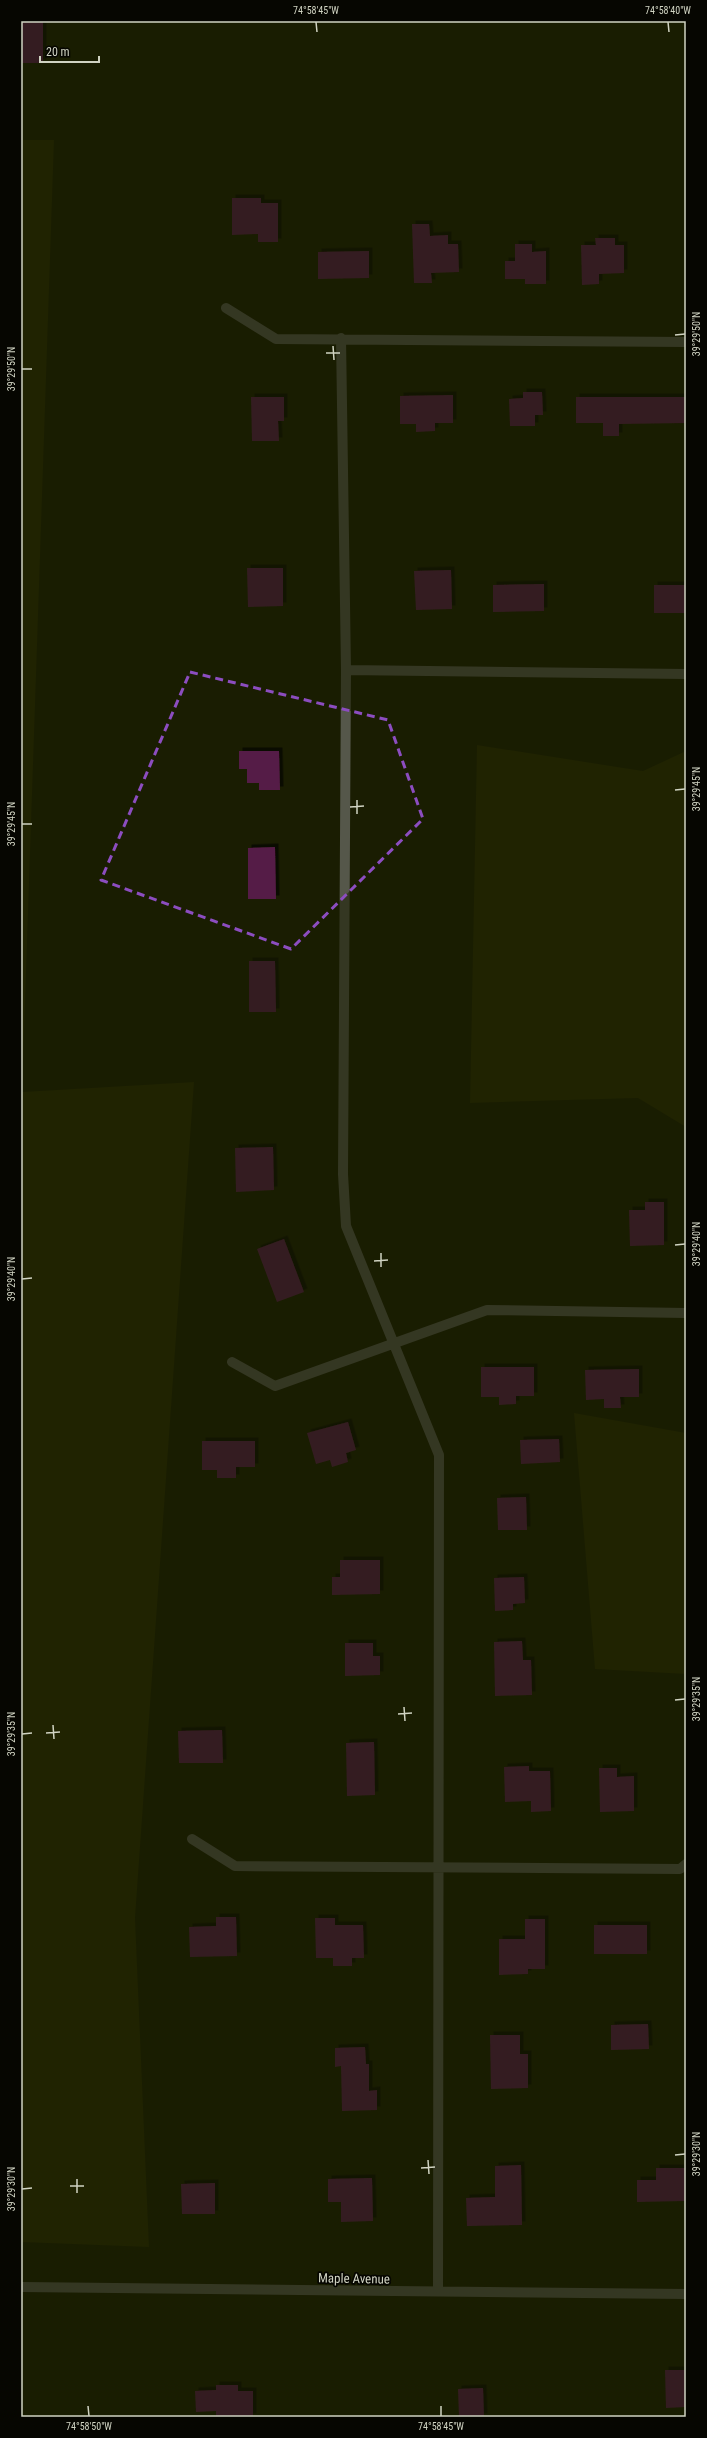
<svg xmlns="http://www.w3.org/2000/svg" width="707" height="2438" viewBox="0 0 707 2438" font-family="'Roboto Condensed',sans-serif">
  <defs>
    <filter id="shadow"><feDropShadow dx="3.5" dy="-3.5" stdDeviation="0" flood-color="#0009"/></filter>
  </defs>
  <rect width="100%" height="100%" fill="#1a1d02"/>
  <!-- green -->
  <path fill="#282b00" d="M 21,140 L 54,140 L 22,1092 L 194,1082 L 135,1918 L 149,2247 L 21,2242 Z
    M 477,745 L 643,771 L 686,751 L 686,1127 L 638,1098 L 470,1103 Z
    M 574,1413 L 686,1433 L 686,1674 L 595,1669 Z"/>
  <!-- building -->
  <path fill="#551d46" filter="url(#shadow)" d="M 21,21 L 43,21 L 43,63 L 21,63 Z
    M 232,198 L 261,198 L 261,203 L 278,203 L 278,242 L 258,242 L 258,234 L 232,235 Z
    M 412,224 L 429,224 L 430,236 L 448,235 L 448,244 L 458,244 L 459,272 L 431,273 L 432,283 L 414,283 Z
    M 595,238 L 615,238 L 615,245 L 624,245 L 624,273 L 599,274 L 599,284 L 582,285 L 581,245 L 596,245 Z
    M 515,244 L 532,244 L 532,252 L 546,251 L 546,284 L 525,284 L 525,279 L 505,279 L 505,261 L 515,261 Z
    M 369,251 L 369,278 L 318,279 L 318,252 Z
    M 523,392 L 542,392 L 543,415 L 535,415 L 535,426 L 510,426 L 509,399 L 523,398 Z
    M 453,395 L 453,423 L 435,423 L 435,431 L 416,432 L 416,424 L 400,424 L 400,396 Z
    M 251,397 L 284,397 L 284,421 L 278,421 L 279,441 L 252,441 Z
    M 576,397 L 686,397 L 686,423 L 619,424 L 619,436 L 603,436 L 603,423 L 576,423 Z
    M 247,568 L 283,568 L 283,606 L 248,607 Z
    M 451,570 L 452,609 L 416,610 L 414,571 Z
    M 544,584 L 544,611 L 493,612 L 493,585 Z
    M 654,585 L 686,585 L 686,613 L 654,613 Z
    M 239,751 L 279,751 L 280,790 L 259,790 L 259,783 L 247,783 L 247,769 L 239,769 Z
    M 275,847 L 276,899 L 248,899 L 248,848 Z
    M 249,961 L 275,961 L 276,1012 L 249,1012 Z
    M 273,1147 L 274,1190 L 236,1192 L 235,1148 Z
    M 645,1202 L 664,1202 L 664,1245 L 630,1246 L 629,1210 L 645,1210 Z
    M 284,1239 L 304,1292 L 277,1302 L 257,1249 Z
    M 481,1367 L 534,1367 L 534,1396 L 516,1396 L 516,1404 L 499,1405 L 499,1397 L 481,1397 Z
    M 639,1369 L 639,1397 L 620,1397 L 621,1408 L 604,1408 L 604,1399 L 586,1400 L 585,1370 Z
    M 348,1422 L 356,1450 L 346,1453 L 348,1462 L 332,1467 L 330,1460 L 316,1464 L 307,1433 Z
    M 559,1439 L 560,1462 L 521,1464 L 520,1440 Z
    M 202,1441 L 255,1441 L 255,1467 L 236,1467 L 236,1478 L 217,1478 L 217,1470 L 202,1470 Z
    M 526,1497 L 527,1530 L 498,1530 L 497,1498 Z
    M 340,1560 L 380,1560 L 380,1594 L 332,1595 L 332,1577 L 340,1577 Z
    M 524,1577 L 525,1603 L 513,1604 L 513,1610 L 495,1611 L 494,1578 Z
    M 522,1641 L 523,1660 L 531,1660 L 532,1695 L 495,1696 L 494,1642 Z
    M 345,1643 L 373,1643 L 373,1656 L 380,1656 L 380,1675 L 345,1676 Z
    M 222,1730 L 223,1763 L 179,1763 L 178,1731 Z
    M 374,1742 L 375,1795 L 347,1796 L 346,1743 Z
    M 529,1766 L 529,1771 L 550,1771 L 551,1811 L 531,1812 L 531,1801 L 505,1802 L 504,1767 Z
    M 599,1768 L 617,1768 L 617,1777 L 634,1776 L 634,1811 L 600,1812 Z
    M 216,1917 L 236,1917 L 237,1956 L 190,1957 L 189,1927 L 216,1926 Z
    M 315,1918 L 335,1918 L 335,1925 L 363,1925 L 364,1958 L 352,1958 L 352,1966 L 333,1966 L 333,1958 L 316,1958 Z
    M 525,1919 L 545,1919 L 545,1969 L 528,1969 L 528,1974 L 499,1975 L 499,1939 L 525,1939 Z
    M 594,1925 L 647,1925 L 647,1954 L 594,1954 Z
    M 648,2024 L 649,2049 L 611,2050 L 611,2025 Z
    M 490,2035 L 520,2035 L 520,2054 L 528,2054 L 528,2088 L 491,2089 Z
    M 365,2047 L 366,2064 L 369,2064 L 369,2091 L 377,2090 L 377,2110 L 342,2111 L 341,2066 L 335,2067 L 335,2048 Z
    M 521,2165 L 522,2225 L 467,2226 L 466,2198 L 495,2197 L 495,2166 Z
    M 656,2168 L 686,2168 L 685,2201 L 637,2202 L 637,2180 L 656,2180 Z
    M 372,2178 L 373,2221 L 341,2222 L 341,2202 L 328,2202 L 328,2179 Z
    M 215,2183 L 215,2214 L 182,2214 L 181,2184 Z
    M 665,2370 L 686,2370 L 686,2407 L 666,2408 Z
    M 216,2385 L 238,2385 L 238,2391 L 253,2391 L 253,2417 L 216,2417 L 216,2411 L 196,2412 L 195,2391 L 216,2390 Z
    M 483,2388 L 484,2417 L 459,2417 L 458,2389 Z"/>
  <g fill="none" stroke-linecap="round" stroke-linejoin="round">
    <!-- minor -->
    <path stroke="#55574a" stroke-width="10" d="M 226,308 L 276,339 L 686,342
      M 341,338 L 346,670 L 343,1174 L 346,1226 L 439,1455 L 438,2291
      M 346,670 L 686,674
      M 232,1362 L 275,1386 L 487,1310 L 686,1313
      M 192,1839 L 235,1866 L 680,1869 L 686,1864
      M 21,2287 L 686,2294"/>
  </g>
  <!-- marked area -->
  <path d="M0 0H707V2438H0ZM 190,672 L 388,720 L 423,819 L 291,949 L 101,880 Z" fill="#1a1d02" fill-opacity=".55" fill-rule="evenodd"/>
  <path fill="none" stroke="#8c4dc0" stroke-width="3" stroke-dasharray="8 5" stroke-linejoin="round" d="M 190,672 L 388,720 L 423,819 L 291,949 L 101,880 Z"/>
  <!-- ticks -->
  <path fill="none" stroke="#d0d3c2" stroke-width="1.5" d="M 316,22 L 317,32M 668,22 L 669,32M 675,335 L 685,334M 333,346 L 334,360M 326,353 L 340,353M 22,369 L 32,369M 675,790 L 685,789M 357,800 L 357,814M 350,807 L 364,806M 22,824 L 32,824M 675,1245 L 685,1244M 381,1253 L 381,1267M 374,1261 L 388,1260M 22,1279 L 32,1278M 675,1700 L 685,1699M 404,1707 L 405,1721M 398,1714 L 412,1713M 53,1725 L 54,1739M 46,1733 L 60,1732M 22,1734 L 32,1733M 675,2155 L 685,2154M 428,2160 L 429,2174M 421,2168 L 435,2167M 77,2179 L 77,2193M 70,2186 L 84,2186M 22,2189 L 32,2188M 88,2406 L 89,2416M 441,2406 L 441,2416"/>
  <g text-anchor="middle" stroke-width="3.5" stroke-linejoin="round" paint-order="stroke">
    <!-- street labels -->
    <g font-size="13" fill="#d0d3c2" stroke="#060601">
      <text transform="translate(354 2278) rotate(1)" y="5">Maple Avenue</text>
    </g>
  </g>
  <!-- border -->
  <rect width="707" height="2438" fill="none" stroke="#060601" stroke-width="44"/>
  <!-- scale -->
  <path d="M40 56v6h59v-6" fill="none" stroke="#d0d3c2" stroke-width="2"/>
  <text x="46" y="56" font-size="12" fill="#d0d3c2" stroke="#060601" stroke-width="3" paint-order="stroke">20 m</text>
  <rect x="22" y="22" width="663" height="2394" fill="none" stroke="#d0d3c2" stroke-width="1.5"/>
  <g font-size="10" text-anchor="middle" fill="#d0d3c2">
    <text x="316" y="14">74°58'45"W</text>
    <text x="668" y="14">74°58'40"W</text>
    <text transform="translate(696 334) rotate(-90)" y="4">39°29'50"N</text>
    <text transform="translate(11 369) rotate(-90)" y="4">39°29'50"N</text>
    <text transform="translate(696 789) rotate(-90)" y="4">39°29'45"N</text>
    <text transform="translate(11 824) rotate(-90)" y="4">39°29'45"N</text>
    <text transform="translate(696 1244) rotate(-90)" y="4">39°29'40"N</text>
    <text transform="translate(11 1279) rotate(-90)" y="4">39°29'40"N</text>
    <text transform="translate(696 1699) rotate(-90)" y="4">39°29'35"N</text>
    <text transform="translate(11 1734) rotate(-90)" y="4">39°29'35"N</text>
    <text transform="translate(696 2154) rotate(-90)" y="4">39°29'30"N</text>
    <text transform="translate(11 2189) rotate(-90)" y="4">39°29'30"N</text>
    <text x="89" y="2430">74°58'50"W</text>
    <text x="441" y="2430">74°58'45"W</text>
  </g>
</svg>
